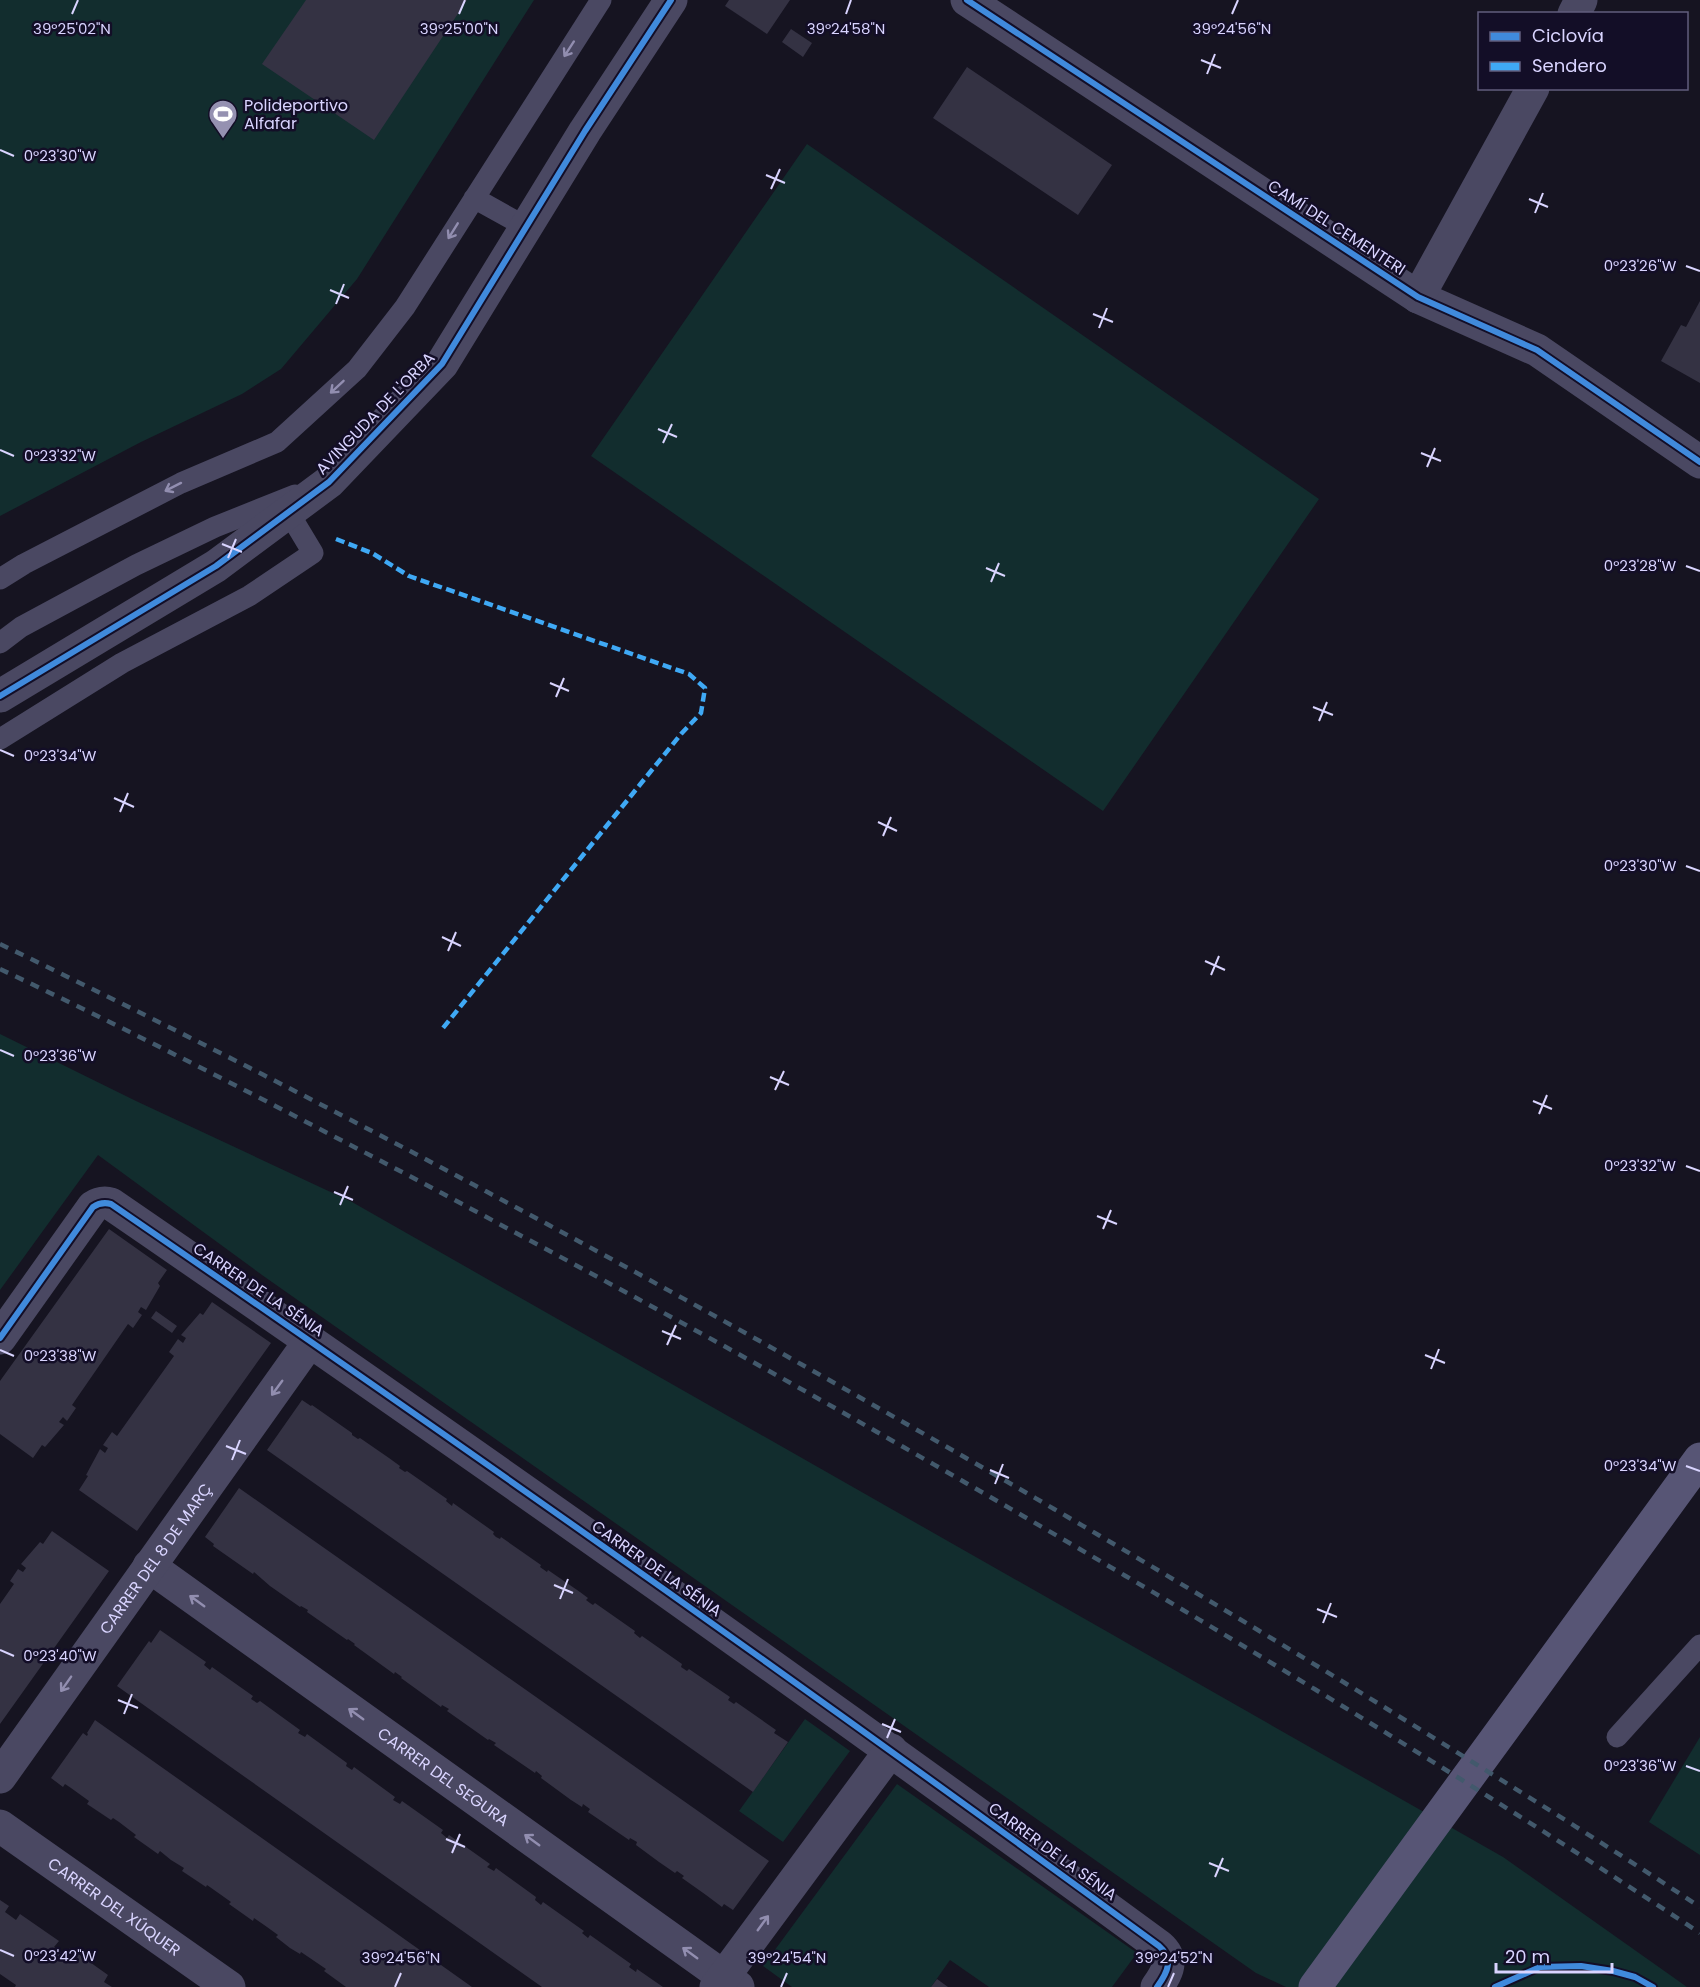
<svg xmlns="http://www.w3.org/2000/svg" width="1700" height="1987" viewBox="0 0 1700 1987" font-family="Poppins,sans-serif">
  <rect width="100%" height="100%" fill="#161421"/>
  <!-- green -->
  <path fill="#122d2e" d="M 0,0 L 534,0 L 357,279 L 281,369 L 242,394 L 141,442 L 0,516 Z
    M 807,144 L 1319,499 L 1103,811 L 591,456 Z
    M 0,1034 L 136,1101 L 352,1202 L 1503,1857 L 1687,1987 L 1286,1987 L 1256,1973 L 262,1275 L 98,1155 L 0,1290 Z
    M 805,1719 L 850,1751 L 783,1842 L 739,1811 Z
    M 1700,1737 L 1700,1855 L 1649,1822 Z
    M 897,1784 L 1137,1953 L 1112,1987 L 989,1987 L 950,1960 L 931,1987 L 792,1987 L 763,1966 Z"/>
  <!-- building -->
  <path fill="#343243" d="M 306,0 L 467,0 L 374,140 L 262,64 Z
    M 729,0 L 790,0 L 767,34 L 725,6 Z
    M 791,29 L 812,43 L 803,57 L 782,42 Z
    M 967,67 L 1112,165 L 1078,215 L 933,118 Z
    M 1700,301 L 1700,383 L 1661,361 L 1681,325 L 1686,327 Z
    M 109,1229 L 167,1270 L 158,1283 L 160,1286 L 146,1310 L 141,1307 L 138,1312 L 142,1315 L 133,1328 L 128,1324 L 72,1405 L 76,1408 L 67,1421 L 63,1417 L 59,1422 L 64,1425 L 45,1447 L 42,1445 L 33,1458 L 0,1434 L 0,1381 Z
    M 212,1302 L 271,1343 L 137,1531 L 79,1490 L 88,1476 L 86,1475 L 100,1449 L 105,1453 L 108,1448 L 103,1445 L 112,1432 L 117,1436 L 174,1356 L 169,1352 L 178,1339 L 183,1343 L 186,1338 L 181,1335 L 200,1313 L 203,1315 Z
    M 156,1311 L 177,1326 L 172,1333 L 151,1318 Z
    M 302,1400 L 311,1406 L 312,1405 L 352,1433 L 352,1435 L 358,1439 L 360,1438 L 389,1458 L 400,1466 L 399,1468 L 405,1472 L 407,1471 L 447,1499 L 446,1501 L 452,1506 L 453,1503 L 494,1532 L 493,1534 L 496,1537 L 500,1539 L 501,1537 L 541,1565 L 540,1567 L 547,1572 L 548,1570 L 580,1592 L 588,1598 L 586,1600 L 590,1603 L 593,1605 L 595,1603 L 635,1631 L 634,1633 L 640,1638 L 642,1636 L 682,1664 L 681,1667 L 687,1671 L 689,1669 L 730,1697 L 728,1700 L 734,1704 L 736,1702 L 776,1730 L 774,1733 L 788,1742 L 753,1792 L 267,1450 Z
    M 239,1488 L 769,1861 L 733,1910 L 724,1904 L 722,1907 L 706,1895 L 682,1878 L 684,1876 L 677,1871 L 675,1873 L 659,1862 L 636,1845 L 637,1842 L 630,1838 L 629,1840 L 588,1812 L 590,1809 L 583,1804 L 582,1807 L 571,1800 L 541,1778 L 542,1776 L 536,1771 L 535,1773 L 494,1745 L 496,1743 L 489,1739 L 488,1740 L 447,1711 L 449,1709 L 442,1705 L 441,1707 L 401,1678 L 402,1677 L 395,1672 L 394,1674 L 354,1645 L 355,1644 L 348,1639 L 347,1640 L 307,1612 L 308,1610 L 301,1606 L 300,1607 L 270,1586 L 254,1572 L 253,1574 L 213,1546 L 214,1544 L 205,1537 Z
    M 52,1531 L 109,1571 L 0,1724 L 0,1604 L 14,1584 L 10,1581 L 18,1569 L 23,1572 L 26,1568 L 21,1564 L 40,1542 L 43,1544 Z
    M 160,1630 L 206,1662 L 204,1665 L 210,1670 L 212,1667 L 253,1696 L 251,1699 L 257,1703 L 260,1701 L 300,1730 L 298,1733 L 305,1737 L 307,1734 L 347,1763 L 346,1766 L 352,1770 L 354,1767 L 395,1797 L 393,1800 L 400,1804 L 402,1801 L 443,1830 L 441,1833 L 447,1838 L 449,1835 L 490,1864 L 487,1867 L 494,1871 L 496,1868 L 536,1897 L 535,1900 L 541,1905 L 543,1902 L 584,1931 L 582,1933 L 588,1938 L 590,1935 L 631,1964 L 629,1967 L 636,1972 L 637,1969 L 663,1987 L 542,1987 L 235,1770 L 117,1686 L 149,1641 L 151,1643 Z
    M 95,1720 L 355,1904 L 472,1987 L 346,1987 L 324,1971 L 326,1969 L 301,1952 L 300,1954 L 290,1948 L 276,1937 L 278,1935 L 267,1927 L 254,1918 L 253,1921 L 229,1904 L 231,1902 L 224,1897 L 207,1885 L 206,1887 L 182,1871 L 184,1868 L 171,1860 L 160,1851 L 158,1854 L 134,1837 L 136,1835 L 119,1822 L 113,1818 L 111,1820 L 87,1804 L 89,1801 L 71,1788 L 65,1784 L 63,1787 L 51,1778 L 83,1733 L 87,1736 L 88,1734 L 87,1733 Z
    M 0,1900 L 9,1906 L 5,1912 L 16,1920 L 20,1914 L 59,1941 L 54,1947 L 66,1955 L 70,1948 L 108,1975 L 104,1982 L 112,1987 L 15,1987 L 16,1985 L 0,1974 Z
    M 937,1979 L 948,1987 L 931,1987 Z"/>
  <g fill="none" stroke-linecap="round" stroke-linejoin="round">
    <!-- lane -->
    <path stroke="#4a4862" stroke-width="21" d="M 474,198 L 526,227
      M 0,579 L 24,564 L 181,483 L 277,442 L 357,369 L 405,307 L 601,0
      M 0,643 L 21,627 L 136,565 L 215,527 L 295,495
      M 0,739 L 122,663 L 249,596 L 313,553 L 289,513
      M 1617,1737 L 1700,1645"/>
    <!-- street -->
    <g stroke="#4a4862" stroke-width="33">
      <path d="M 967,0 L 1418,297 L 1537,350 L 1700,462"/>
      <path d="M 1574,14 L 1581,0"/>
      <path d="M 1418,297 L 1533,88"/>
      <path d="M 0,696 L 216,566 L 329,482 L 442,364 L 585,131 L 671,0"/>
      <path d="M 0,1338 L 93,1207 C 99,1203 104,1202 111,1204 C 464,1446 814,1693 1159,1946 C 1174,1959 1168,1972 1157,1987"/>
      <path id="s1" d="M 149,1566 L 738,1987"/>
      <path id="s2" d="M 0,1777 L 310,1341"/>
      <path id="s3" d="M 0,1826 L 229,1987"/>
      <path d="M 716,1987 L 891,1750"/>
    </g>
    <!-- secondary -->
    <path stroke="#575575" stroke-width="33" d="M 1315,1987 L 1700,1459"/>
    <!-- rail -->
    <path stroke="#42596c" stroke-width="4.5" stroke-dasharray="9 8" stroke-linecap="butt" d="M 0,944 C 307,1092 607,1253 903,1422 C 1065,1514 1225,1609 1384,1707 C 1490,1773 1596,1838 1700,1907
      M 0,969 C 142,1036 282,1109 421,1182 C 574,1264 727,1346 877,1432 C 1156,1591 1432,1756 1700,1933"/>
    <!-- quiet -->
    <path stroke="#3fa9f5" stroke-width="4.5" stroke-dasharray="9 4.5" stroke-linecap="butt" d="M 336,539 L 372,553 L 409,576 L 689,674 L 705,688 L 701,713 L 681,734 L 443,1028"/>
    <!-- cycleway casing -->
    <g stroke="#130e27" stroke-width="10">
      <path id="cycleway" d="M 967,0 L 1418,297 L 1537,350 L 1700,462
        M 0,696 L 216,566 L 329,482 L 442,364 L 585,131 L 671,0
        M 0,1338 L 93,1207 C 99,1203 104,1202 111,1204 C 464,1446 814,1693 1159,1946 C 1174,1959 1168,1972 1157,1987
        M 1495,1987 L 1540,1967 L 1581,1966 L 1613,1971 L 1635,1977 L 1653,1987"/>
    </g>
    <!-- cycleway -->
    <use href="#cycleway" stroke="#408adc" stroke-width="6"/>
  </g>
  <!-- one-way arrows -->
  <defs><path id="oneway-shaft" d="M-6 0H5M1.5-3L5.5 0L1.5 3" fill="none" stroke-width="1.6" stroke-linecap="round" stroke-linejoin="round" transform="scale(1.5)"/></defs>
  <g stroke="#928eb0">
    <use href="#oneway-shaft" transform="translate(569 49) rotate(123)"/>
    <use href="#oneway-shaft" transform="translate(453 231) rotate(122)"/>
    <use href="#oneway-shaft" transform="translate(337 387) rotate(137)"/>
    <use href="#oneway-shaft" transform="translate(173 487) rotate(153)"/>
    <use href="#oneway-shaft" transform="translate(277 1388) rotate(126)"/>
    <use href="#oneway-shaft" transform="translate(197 1601) rotate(-144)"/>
    <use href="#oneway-shaft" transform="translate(66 1684) rotate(125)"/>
    <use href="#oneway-shaft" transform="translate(356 1714) rotate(-144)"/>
    <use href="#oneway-shaft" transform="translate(532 1840) rotate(-144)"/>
    <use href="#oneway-shaft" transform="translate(763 1923) rotate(-54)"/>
    <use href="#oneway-shaft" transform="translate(690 1953) rotate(-144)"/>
  </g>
  <!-- ticks -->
  <path fill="none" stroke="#d9d4ff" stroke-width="2" d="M 72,14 L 78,0M 459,14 L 465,0M 846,14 L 851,0M 1232,14 L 1238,0M 1201,60 L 1221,68M 1207,74 L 1215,54M 0,150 L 14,156M 766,175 L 785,183M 771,189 L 780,169M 1529,199 L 1548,207M 1535,213 L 1543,193M 1686,266 L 1700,271M 330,290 L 349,298M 336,304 L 344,284M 1093,314 L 1113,322M 1099,328 L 1107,308M 658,429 L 677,437M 663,443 L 672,424M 0,450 L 14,456M 1421,453 L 1441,461M 1427,467 L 1435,448M 222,544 L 242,552M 228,558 L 236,539M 1686,566 L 1700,571M 986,568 L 1005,576M 991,582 L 999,563M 550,683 L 569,691M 556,697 L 564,678M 1313,707 L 1333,715M 1319,721 L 1327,702M 0,750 L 14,756M 114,798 L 134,807M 120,812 L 128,793M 878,822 L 897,831M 883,836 L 891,817M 1686,866 L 1700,871M 442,937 L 461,946M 448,951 L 456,932M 1205,961 L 1225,970M 1211,975 L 1219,956M 0,1050 L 14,1056M 770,1077 L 789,1085M 775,1090 L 784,1071M 1533,1101 L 1552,1109M 1539,1114 L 1547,1095M 1686,1166 L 1700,1171M 334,1192 L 353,1200M 340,1205 L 348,1186M 1097,1216 L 1117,1224M 1103,1229 L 1111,1210M 662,1331 L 681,1339M 667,1345 L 676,1325M 0,1350 L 14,1356M 1425,1355 L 1445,1363M 1431,1369 L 1439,1349M 226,1446 L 246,1454M 232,1460 L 240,1440M 1686,1466 L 1700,1471M 990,1470 L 1009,1478M 995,1484 L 1003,1464M 554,1585 L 573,1593M 560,1599 L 568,1579M 1317,1609 L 1337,1617M 1323,1623 L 1331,1603M 0,1650 L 14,1656M 118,1700 L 138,1708M 124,1714 L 132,1694M 882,1724 L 901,1732M 887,1738 L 895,1719M 1686,1766 L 1700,1771M 446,1839 L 465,1847M 452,1853 L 460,1834M 1209,1863 L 1229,1871M 1215,1877 L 1223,1858M 0,1950 L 14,1956M 395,1987 L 401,1973M 781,1987 L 787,1973M 1168,1987 L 1174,1973"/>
  <!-- icons -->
  <defs>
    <g id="stadium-pin" transform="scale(1.5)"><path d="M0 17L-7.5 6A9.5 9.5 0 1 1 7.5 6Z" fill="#9591b1" stroke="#130e27"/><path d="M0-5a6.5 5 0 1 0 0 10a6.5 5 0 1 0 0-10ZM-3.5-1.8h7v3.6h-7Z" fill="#fff"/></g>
  </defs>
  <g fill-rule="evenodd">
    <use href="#stadium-pin" x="223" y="114"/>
  </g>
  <g text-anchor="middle" stroke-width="5" stroke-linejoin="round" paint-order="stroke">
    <!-- poi labels -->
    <g font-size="16" fill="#d9d4ff" stroke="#130e27" text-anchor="start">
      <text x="244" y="111">Polideportivo<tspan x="244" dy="18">Alfafar</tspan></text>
    </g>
    <!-- street labels -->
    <g font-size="16" fill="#d9d4ff" stroke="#130e27">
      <text transform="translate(1337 227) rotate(33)" y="6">CAMÍ DEL CEMENTERI</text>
      <text transform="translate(375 413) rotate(-46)" y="6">AVINGUDA DE L'ORBA</text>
      <text transform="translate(259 1289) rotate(34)" y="6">CARRER DE LA SÉNIA</text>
      <text dy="6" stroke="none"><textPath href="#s2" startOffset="268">CARRER DEL 8 DE MARÇ</textPath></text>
      <text transform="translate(657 1568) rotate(35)" y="6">CARRER DE LA SÉNIA</text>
      <text dy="6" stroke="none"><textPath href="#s1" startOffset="362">CARRER DEL SEGURA</textPath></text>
      <text transform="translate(1053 1851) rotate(36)" y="6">CARRER DE LA SÉNIA</text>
      <text dy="6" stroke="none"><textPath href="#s3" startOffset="140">CARRER DEL XÚQUER</textPath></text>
    </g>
  </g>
  <g font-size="15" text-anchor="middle" fill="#d9d4ff" stroke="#130e27" stroke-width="5" stroke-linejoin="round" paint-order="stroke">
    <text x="72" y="34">39°25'02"N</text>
    <text x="459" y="34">39°25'00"N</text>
    <text x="846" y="34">39°24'58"N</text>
    <text x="1232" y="34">39°24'56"N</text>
    <text x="60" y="161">0°23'30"W</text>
    <text x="1640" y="271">0°23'26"W</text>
    <text x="60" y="461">0°23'32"W</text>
    <text x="1640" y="571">0°23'28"W</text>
    <text x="60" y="761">0°23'34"W</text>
    <text x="1640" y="871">0°23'30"W</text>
    <text x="60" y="1061">0°23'36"W</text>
    <text x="1640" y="1171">0°23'32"W</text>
    <text x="60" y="1361">0°23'38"W</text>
    <text x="1640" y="1471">0°23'34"W</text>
    <text x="60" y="1661">0°23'40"W</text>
    <text x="1640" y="1771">0°23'36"W</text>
    <text x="60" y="1961">0°23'42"W</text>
    <text x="401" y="1963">39°24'56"N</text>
    <text x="787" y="1963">39°24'54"N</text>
    <text x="1174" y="1963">39°24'52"N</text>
  </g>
  <!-- legend -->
  <rect x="1478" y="12" width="210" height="78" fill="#130e27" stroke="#625d7d" stroke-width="1.5"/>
  <rect x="1490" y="32" width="30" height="9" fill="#408adc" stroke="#625d7d" stroke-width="1.5"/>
  <text x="1532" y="42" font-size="18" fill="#d9d4ff">Ciclovía</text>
  <rect x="1490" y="62" width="30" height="9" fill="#3fa9f5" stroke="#625d7d" stroke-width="1.5"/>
  <text x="1532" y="72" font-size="18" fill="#d9d4ff">Sendero</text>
  <!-- scale -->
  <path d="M1496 1963v9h116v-9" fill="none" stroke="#d9d4ff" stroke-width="3"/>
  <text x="1505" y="1963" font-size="18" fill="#d9d4ff" stroke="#130e27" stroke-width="4.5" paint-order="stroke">20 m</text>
</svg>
